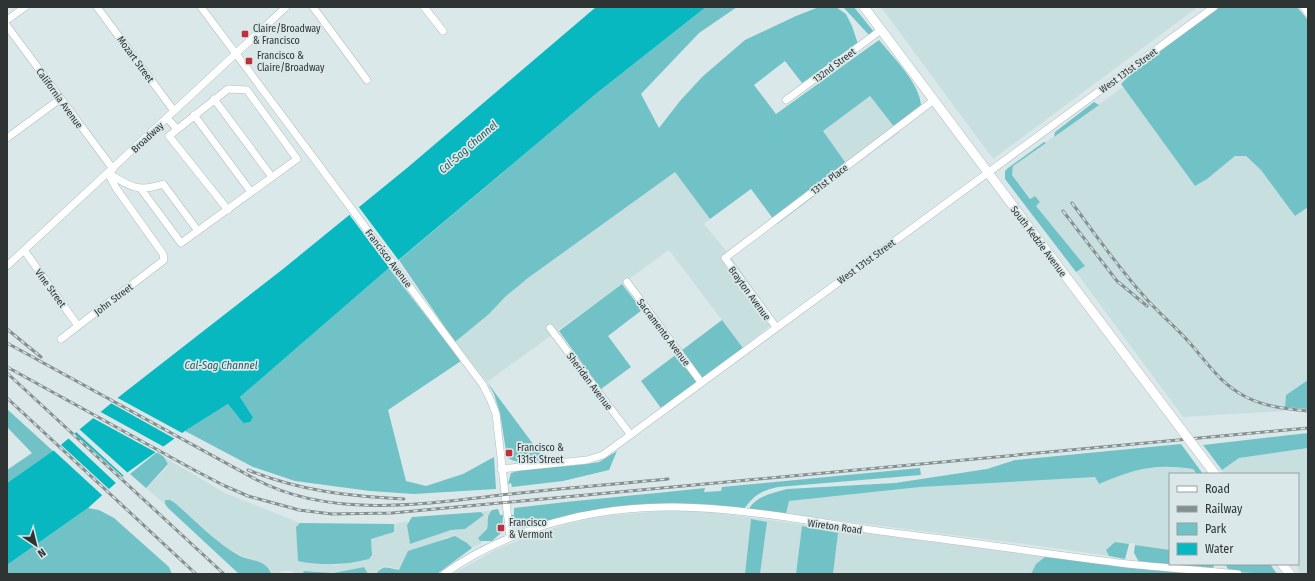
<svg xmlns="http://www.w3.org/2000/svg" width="1315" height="581" viewBox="0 0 1315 581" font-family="'Fira Sans Condensed',sans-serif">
  <rect width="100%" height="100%" fill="#dbe8e9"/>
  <!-- built -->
  <path fill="#c8dfe0" d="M 881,7 L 1198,7 L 993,159 Z
    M 1123,87 L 1195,186 L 1207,179 L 1235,156 L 1246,156 L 1261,170 L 1295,216 L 1308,207 L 1308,380 L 1286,395 L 1285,411 L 1183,417 L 1076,272 L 1084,265 L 1036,206 L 1040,202 L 1035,196 L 1031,199 L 1012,175 L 1013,166 Z
    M 870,96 L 899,133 L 850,169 L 822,131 Z
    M 675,172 L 710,219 L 704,224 L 732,258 L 776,321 L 743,348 L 669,250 L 487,382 L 455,342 L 489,314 L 505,297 L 528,278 Z
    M 1308,448 L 1308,574 L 1301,574 L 1298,570 L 1297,564 L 1298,474 L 1225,474 L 1222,470 L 1239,458 Z
    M 164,457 L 225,493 L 300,523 L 296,527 L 313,564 L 337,565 L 372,555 L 370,539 L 394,532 L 394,524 L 408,521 L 407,525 L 410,544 L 451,530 L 465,529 L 484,515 L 481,512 L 492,510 L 487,517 L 487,529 L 478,538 L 480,541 L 483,542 L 472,548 L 461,539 L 447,537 L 432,544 L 402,565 L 399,570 L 387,566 L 380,568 L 376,574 L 368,574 L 363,567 L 333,573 L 311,571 L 304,571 L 302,574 L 294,574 L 293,571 L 281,571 L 279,574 L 271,574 L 269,569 L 260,562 L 242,556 L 225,547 L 175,503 L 165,500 L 165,504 L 146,488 L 167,467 L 168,464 Z
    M 1172,466 L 1193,469 L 1197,474 L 1170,474 L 1170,550 L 1135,545 L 1134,543 L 1129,544 L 1115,542 L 1106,550 L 1109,556 L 1047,547 L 786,514 L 789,501 L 920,487 L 1045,478 L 1095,477 L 1099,484 L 1135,469 Z
    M 676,510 L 710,512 L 1045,557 L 1193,574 L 833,574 L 838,533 L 802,526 L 796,574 L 760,574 L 767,522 L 751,519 L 745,574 L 453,574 L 495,550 L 529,536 L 566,524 L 603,516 Z"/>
  <!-- green -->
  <path fill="#71c2c7" d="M 706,7 L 737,7 L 699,33 L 641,94 L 659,128 L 680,101 L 702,77 L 745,40 L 796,16 L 819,7 L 836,7 L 846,14 L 852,26 L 858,44 L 802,83 L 785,61 L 754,85 L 776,114 L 879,40 C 893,57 920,84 921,105 L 895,128 L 870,96 L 823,131 L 850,169 L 777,224 L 751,189 L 710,219 L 675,172 L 528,278 L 505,297 L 489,314 L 455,342 L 399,260 L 597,93 Z
    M 843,7 L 854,7 L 874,32 L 869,35 Z
    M 1219,7 L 1297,7 L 1308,20 L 1308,207 L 1295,216 L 1261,170 L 1246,156 L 1235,156 L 1207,179 L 1195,186 L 1121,84 L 1138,67 Z
    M 1094,102 L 1099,105 L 1054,137 L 1055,132 Z
    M 1044,142 L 1046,143 L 1013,166 L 1012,175 L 1030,199 L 1035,196 L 1040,202 L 1036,206 L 1085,266 L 1076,272 L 1005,179 L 1005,171 L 1008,168 Z
    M 389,268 L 461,361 L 388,410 L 406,481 L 426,486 L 463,474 L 494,457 L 496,489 L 414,494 L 370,491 L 295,481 L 253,467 L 185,431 L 228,404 L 243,423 L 253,417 L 240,397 Z
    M 622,284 L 642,310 L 608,336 L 631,367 L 601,389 L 559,331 Z
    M 722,320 L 743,348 L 661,408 L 641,381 Z
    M 1308,380 L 1308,409 L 1285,407 L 1286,395 Z
    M 487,382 L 545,460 C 532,461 518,466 507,457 L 500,413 L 494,394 Z
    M 7,409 L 53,451 L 7,483 L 7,470 L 32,453 L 7,427 Z
    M 1308,433 L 1308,448 L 1239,458 L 1222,470 L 1203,445 Z
    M 1181,444 L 1203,474 L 1197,474 L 1193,469 C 1154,463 1134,469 1099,484 L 1095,477 L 920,487 L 789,501 L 786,514 L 749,509 C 756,496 773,493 787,489 L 895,483 L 987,469 L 1015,460 Z
    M 617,451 L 609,470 L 563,481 L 512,487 L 511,483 L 508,484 L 511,473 L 521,470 L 587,464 L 599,462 Z
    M 157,452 L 164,457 L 168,464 L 146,488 L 130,474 Z
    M 920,468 L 921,475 L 778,487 C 761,491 755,494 744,509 C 680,503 627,502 564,517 C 550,520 536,523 523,528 L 512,523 L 510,515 L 514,515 L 514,508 C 577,500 641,495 705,488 L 704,492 L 721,491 L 722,487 Z
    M 165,500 L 170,500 L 175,503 C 196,521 216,543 240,556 C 251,561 267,560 271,574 L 239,574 L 168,508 L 165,504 Z
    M 88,508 L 99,510 L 114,518 L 169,567 L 172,574 L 7,574 L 7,565 Z
    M 498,509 L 500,515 L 503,515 L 502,532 L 492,541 L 480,541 L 478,538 L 487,529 C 489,520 485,519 492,510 Z
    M 481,512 L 484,515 L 465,529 L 451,530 L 410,544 L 407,525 L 412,517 Z
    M 751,519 L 767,522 L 760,574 L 745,574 Z
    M 300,523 L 394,524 L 394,532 L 371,539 L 372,555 L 369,559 C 345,565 323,566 298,561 L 296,527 Z
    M 802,526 L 838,533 L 833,574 L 796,574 Z
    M 455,536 L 467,543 L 472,548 L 437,574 L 376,574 C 383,564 388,568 399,570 L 408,551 Z
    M 1115,542 L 1129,544 L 1125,559 L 1109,556 L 1106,550 Z
    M 1135,545 L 1170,550 L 1170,564 L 1215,564 L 1212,569 L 1139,562 L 1134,553 Z
    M 1045,557 L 1193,574 L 1031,574 L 1036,564 Z
    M 1225,564 L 1270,564 L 1277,574 L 1230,572 Z
    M 364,567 L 368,574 L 302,574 L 304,571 L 333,573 Z"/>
  <!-- water -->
  <path fill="#08b8c0" d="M 596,7 L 706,7 L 597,93 L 389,268 L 240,397 L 253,417 L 250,422 L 243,423 L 228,404 L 185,431 L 128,472 L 88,508 L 7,565 L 7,483 L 57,448 L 120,396 L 283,269 L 407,168 Z"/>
  <!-- pier -->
  <path fill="#dbe8e9" d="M 358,206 L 400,262 L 391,270 L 348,213 Z
    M 116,397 L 184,434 L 177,440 L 109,402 Z
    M 99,411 L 166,448 L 157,453 L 91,417 Z
    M 78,428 L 129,474 L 125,477 L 75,431 Z
    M 73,432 L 124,478 L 117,484 L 67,437 Z
    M 59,443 L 110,490 L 103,496 L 52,449 Z"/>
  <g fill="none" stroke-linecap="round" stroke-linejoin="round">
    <!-- minor casing -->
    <g stroke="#b1bebf" stroke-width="8">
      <path id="minor" d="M 97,7 L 174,111
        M 201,7 L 483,385 L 491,401 L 496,414 L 510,537
        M 313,7 L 367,80
        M 424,7 L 443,31
        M 1304,7 L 1308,13
        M 7,20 L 25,7
        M 7,26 L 113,169
        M 214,99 L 272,177
        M 786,100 L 881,30
        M 194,115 L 251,192
        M 167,118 L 177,129
        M 7,138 L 60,99
        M 108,173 C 129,186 138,193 163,184 L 198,231
        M 141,189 L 181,243 L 297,159 L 247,90 L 228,89 L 169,136 L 228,210
        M 24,250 L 78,326
        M 7,266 L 286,7
        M 627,282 L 701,382
        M 776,327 L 725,258 L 934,100
        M 550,328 L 630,434
        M 61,339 L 164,260 L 163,254 L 116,188 L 108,173
        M 501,469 L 587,460 L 603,455 L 1214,7
        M 444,574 C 510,527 595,506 675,507 C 751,508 827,525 902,534 C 978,543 1053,555 1128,564 C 1165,568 1202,570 1238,574"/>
    </g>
    <!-- major casing -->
    <g stroke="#b1bebf" stroke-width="10">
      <path id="major" d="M 864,7 L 1049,254
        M 1282,564 L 1290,574"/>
    </g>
    <!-- minor -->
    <use href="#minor" stroke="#fff" stroke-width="7"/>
    <!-- major -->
    <use href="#major" stroke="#fff" stroke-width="9"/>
    <!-- rail casing -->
    <g stroke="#868f8f" stroke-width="3">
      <path id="rail" d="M 1072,203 C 1095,234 1117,266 1143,295 C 1157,312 1174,325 1188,341 C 1208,363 1218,382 1246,397 C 1266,407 1287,409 1308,411
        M 1063,211 L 1117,281 L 1147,306
        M 7,329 L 41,357
        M 7,343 L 257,480 C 334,520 428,503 511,494 C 563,488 616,484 668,479
        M 7,367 L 196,471 L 225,486 L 248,496 L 299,510 L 332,514 L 392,513 L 1308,428
        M 7,373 L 224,574
        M 7,398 L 196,574
        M 248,470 C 301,491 347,496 404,499"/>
    </g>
    <!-- rail -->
    <use href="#rail" stroke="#dbe8e9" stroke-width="1.5" stroke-dasharray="4.5" stroke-linecap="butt"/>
    <!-- major-bridge casing -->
    <g stroke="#b1bebf" stroke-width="10" stroke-linecap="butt">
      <path id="major-bridge" d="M 1049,254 L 1215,474"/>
    </g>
    <!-- major-bridge -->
    <use href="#major-bridge" stroke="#fff" stroke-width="9"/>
  </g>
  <!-- markers -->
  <g fill="#bf2f3c" stroke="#dbe8e9" stroke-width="1.5">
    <rect x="241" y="30" width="8" height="8" rx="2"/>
    <rect x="245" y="57" width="8" height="8" rx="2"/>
    <rect x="505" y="449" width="8" height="8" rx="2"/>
    <rect x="497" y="524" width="8" height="8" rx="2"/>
  </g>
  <g text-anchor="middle" stroke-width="3.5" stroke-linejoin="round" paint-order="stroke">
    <!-- poi labels -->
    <g font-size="10" fill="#2e3333" stroke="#dbe8e9" text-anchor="start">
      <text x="253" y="32">Claire/Broadway<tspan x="253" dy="12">&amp; Francisco</tspan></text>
      <text x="257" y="59">Francisco &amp;<tspan x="257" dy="12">Claire/Broadway</tspan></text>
      <text x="517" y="451">Francisco &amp;<tspan x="517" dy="12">131st Street</tspan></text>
      <text x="509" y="526">Francisco<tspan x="509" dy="12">&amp; Vermont</tspan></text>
    </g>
    <!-- street labels -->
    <g font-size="10" fill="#2e3333" stroke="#dbe8e9">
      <text transform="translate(136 59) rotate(54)" y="4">Mozart Street</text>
      <text transform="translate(834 65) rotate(-37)" y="4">132nd Street</text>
      <text transform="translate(1128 70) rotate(-36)" y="4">West 131st Street</text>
      <text transform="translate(60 98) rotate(54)" y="4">California Avenue</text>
      <text transform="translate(147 137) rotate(-43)" y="4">Broadway</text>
      <text transform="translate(829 179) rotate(-37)" y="4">131st Place</text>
      <text transform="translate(1039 241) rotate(53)" y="4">South Kedzie Avenue</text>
      <text transform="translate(389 258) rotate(53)" y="4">Francisco Avenue</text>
      <text transform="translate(866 261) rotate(-36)" y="4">West 131st Street</text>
      <text transform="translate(51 288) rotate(54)" y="4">Vine Street</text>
      <text transform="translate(750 293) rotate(54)" y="4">Brayton Avenue</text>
      <text transform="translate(113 299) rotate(-37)" y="4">John Street</text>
      <text transform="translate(664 332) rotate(53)" y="4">Sacramento Avenue</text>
      <text transform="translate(590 381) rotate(53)" y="4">Sheridan Avenue</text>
      <text transform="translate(835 526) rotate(8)" y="4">Wireton Road</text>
    </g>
    <!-- water labels -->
    <g font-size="11" font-style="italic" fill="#225c60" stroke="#dbe8e9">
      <text transform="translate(468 147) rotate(-41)" y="4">Cal-Sag Channel</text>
      <text x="221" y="369">Cal-Sag Channel</text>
    </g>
  </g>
  <!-- border -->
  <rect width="1315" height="581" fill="none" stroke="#2e3333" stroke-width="16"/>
  <!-- legend -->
  <rect x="1169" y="473" width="130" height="92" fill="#dbe8e9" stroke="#96a0a0"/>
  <rect x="1177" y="486" width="20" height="6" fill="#ffffff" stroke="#96a0a0"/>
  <text x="1205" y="493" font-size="12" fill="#2e3333">Road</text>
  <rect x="1177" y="506" width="20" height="6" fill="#868f8f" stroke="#96a0a0"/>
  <text x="1205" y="513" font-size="12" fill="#2e3333">Railway</text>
  <rect x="1177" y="523" width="20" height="12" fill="#71c2c7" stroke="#96a0a0"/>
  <text x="1205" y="533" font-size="12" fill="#2e3333">Park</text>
  <rect x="1177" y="543" width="20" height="12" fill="#08b8c0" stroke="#96a0a0"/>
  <text x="1205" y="553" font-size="12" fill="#2e3333">Water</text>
  <!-- north arrow -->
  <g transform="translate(36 545) rotate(145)" stroke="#dbe8e9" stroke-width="3" paint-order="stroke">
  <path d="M0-3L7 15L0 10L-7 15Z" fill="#2e3333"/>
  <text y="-6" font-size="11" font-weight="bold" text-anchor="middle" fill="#2e3333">N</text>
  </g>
</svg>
